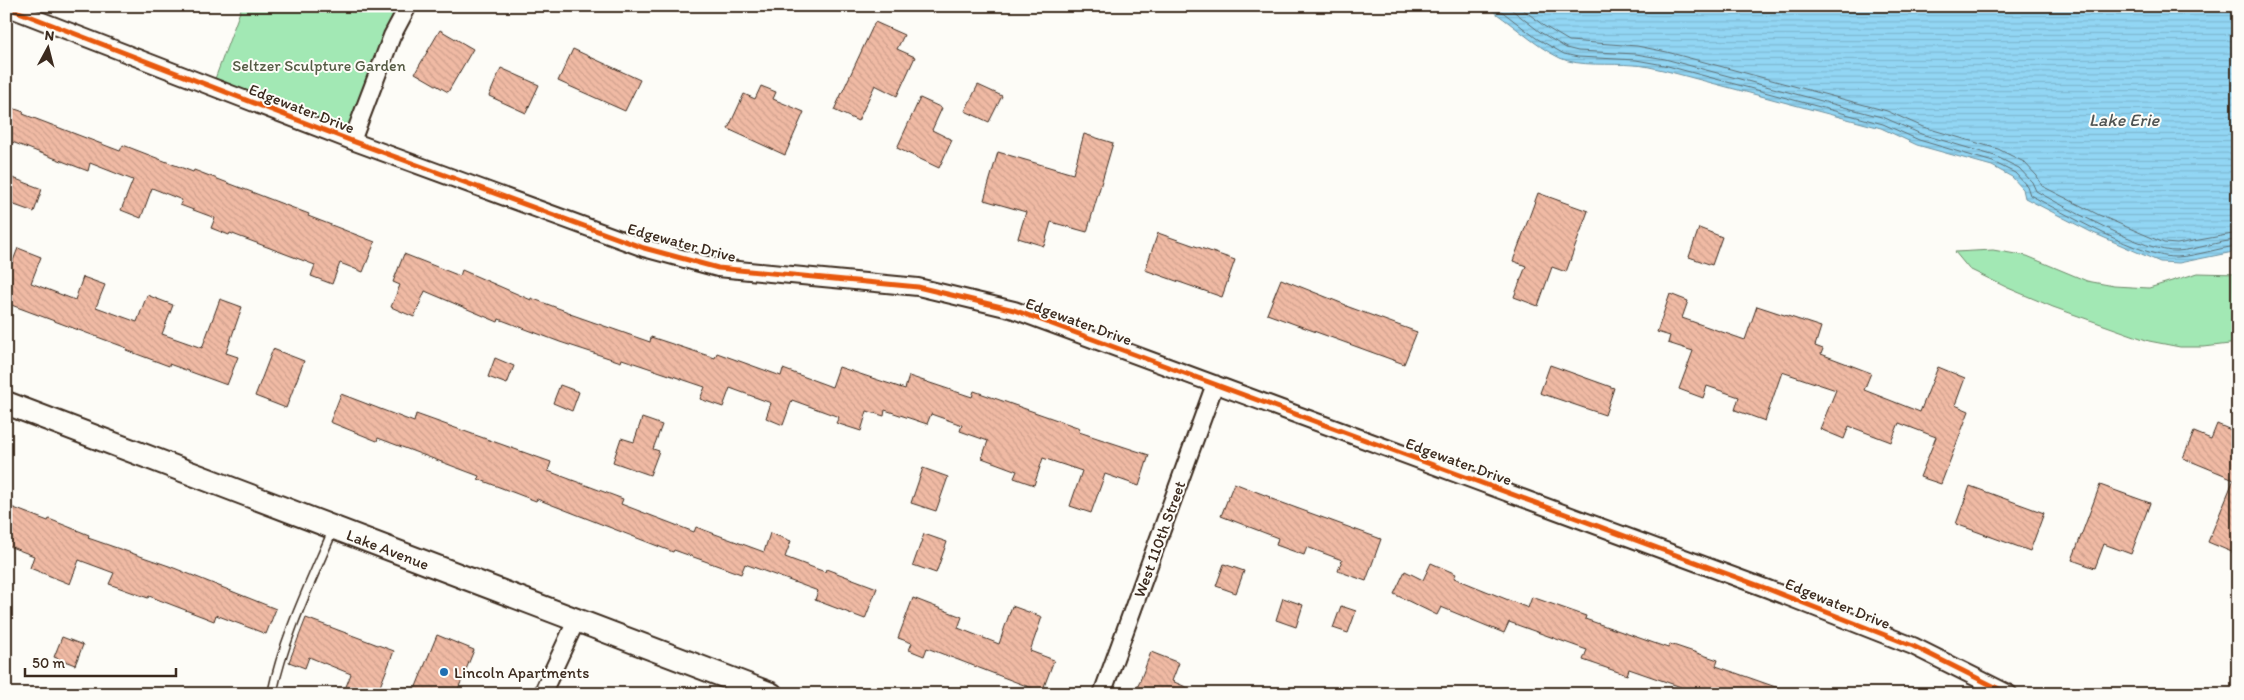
<svg xmlns="http://www.w3.org/2000/svg" width="2244" height="700" viewBox="0 0 2244 700" font-family="Itim,sans-serif">
  <defs>
    <pattern id="water-rules" width="6" height="5" patternUnits="userSpaceOnUse" patternTransform="scale(1.25)"><rect width="6" height="5" fill="#92d6f4"/><path d="M0 2.5h6" fill="none" stroke="#7fb8d1"/></pattern>
    <pattern id="building-back-hatch" width="6" height="6" patternUnits="userSpaceOnUse" patternTransform="scale(1.25)"><rect width="6" height="6" fill="#f0baa4"/><path d="M-1 5l2 2M0 0l6 6M5-1l2 2" fill="none" stroke="#cfa08d"/></pattern>
  </defs>
  <rect width="100%" height="100%" fill="#fdfcf7"/>
  <filter id="ink" filterUnits="userSpaceOnUse"><feTurbulence type="fractalNoise" baseFrequency=".02" numOctaves="2"/><feDisplacementMap in="SourceGraphic" scale="10" xChannelSelector="R" yChannelSelector="G"/><feConvolveMatrix kernelMatrix="1 2 1 2 8 2 1 2 1" color-interpolation-filters="sRGB"/></filter>
  <g filter="url(#ink)">
    <!-- green -->
    <path fill="#a2e8b4" stroke="#6e8969" d="M 242,6 L 408,6 L 352,141 L 212,87 Z
      M 1993,250 L 2027,256 L 2087,281 L 2114,286 L 2149,288 L 2198,273 L 2238,274 L 2238,343 L 2204,347 L 2180,347 L 2149,341 L 2053,307 L 2008,288 L 1969,269 L 1955,252 Z"/>
    <!-- water -->
    <path fill="url(#water-rules)" stroke="#6f919e" d="M 1485,6 L 2238,6 L 2238,251 L 2179,263 L 2160,262 L 2091,232 L 2025,198 L 2023,189 L 2012,177 L 1992,166 L 1917,145 L 1881,128 L 1663,70 C 1653,68 1643,65 1633,65 C 1612,63 1578,67 1560,58 C 1533,45 1511,22 1485,6 Z"/>
    <g fill="none" stroke-linecap="round" stroke-linejoin="round">
      <!-- shore -->
      <path stroke="#5e6f74" stroke-width="1" d="M 1495,6 L 1536,38 L 1564,54 L 1578,57 L 1636,60 L 1664,65 L 1883,124 L 1919,140 L 1993,162 L 2015,173 L 2027,186 L 2030,195 C 2062,212 2144,259 2177,257 C 2198,256 2217,248 2238,246
        M 1507,6 L 1540,32 L 1566,48 L 1578,51 L 1636,54 L 1665,59 L 1885,118 L 1921,134 L 1995,156 L 2019,168 L 2032,182 L 2036,191 C 2065,207 2147,253 2177,251 C 2197,250 2217,241 2238,240
        M 1519,6 L 1544,26 L 1569,41 L 1637,46 L 1667,52 L 1887,111 L 1923,127 L 1998,149 L 2024,162 L 2037,176 L 2042,186 L 2099,215 L 2164,243 L 2177,244 L 2238,233"/>
    </g>
    <!-- building -->
    <path fill="url(#building-back-hatch)" stroke="#3b2a1e" d="M 875,22 L 904,35 L 897,49 L 915,57 L 897,96 L 875,85 L 858,121 L 834,110 Z
      M 440,30 L 473,49 L 448,92 L 415,73 Z
      M 573,49 L 640,80 L 625,111 L 558,81 Z
      M 501,68 L 539,85 L 526,113 L 489,96 Z
      M 978,85 L 1002,96 L 989,122 L 965,111 Z
      M 761,86 L 776,92 L 773,99 L 804,112 L 785,155 L 728,129 L 744,94 L 755,99 Z
      M 920,98 L 942,108 L 932,130 L 952,140 L 939,168 L 897,148 Z
      M 6,106 L 24,112 L 23,114 L 120,151 L 123,145 L 193,172 L 194,170 L 309,214 L 308,216 L 375,242 L 363,272 L 340,263 L 332,284 L 311,276 L 315,265 L 230,233 L 229,235 L 211,228 L 215,218 L 180,205 L 182,200 L 152,188 L 141,218 L 121,210 L 133,180 L 90,163 L 88,171 L 12,142 L 8,154 L 6,154 Z
      M 1084,134 L 1113,143 L 1087,232 L 1051,222 L 1044,246 L 1018,238 L 1026,212 L 984,200 L 998,152 L 1073,174 Z
      M 13,178 L 42,189 L 34,212 L 6,202 Z
      M 1538,193 L 1588,211 L 1566,272 L 1552,267 L 1538,306 L 1514,297 L 1526,266 L 1513,261 Z
      M 1699,228 L 1722,237 L 1712,265 L 1689,257 Z
      M 1158,233 L 1235,260 L 1222,297 L 1145,270 Z
      M 18,248 L 41,257 L 31,283 L 75,300 L 83,277 L 105,285 L 96,307 L 137,322 L 147,295 L 173,305 L 162,334 L 202,348 L 220,299 L 242,307 L 226,353 L 238,357 L 227,385 L 169,364 L 169,366 L 126,350 L 127,348 L 6,303 L 6,279 Z
      M 404,254 L 460,276 L 462,270 L 531,300 L 531,298 L 571,313 L 570,314 L 650,342 L 651,337 L 715,358 L 717,353 L 781,376 L 783,369 L 832,387 L 839,367 L 905,389 L 909,376 L 972,397 L 974,391 L 1080,428 L 1079,432 L 1149,455 L 1139,486 L 1105,474 L 1091,513 L 1070,506 L 1082,471 L 1043,458 L 1034,485 L 1014,478 L 1017,471 L 982,458 L 988,441 L 960,431 L 962,425 L 931,414 L 927,424 L 885,410 L 884,416 L 867,411 L 861,431 L 836,423 L 839,417 L 792,400 L 783,425 L 766,418 L 771,403 L 730,388 L 723,407 L 700,399 L 705,387 L 622,359 L 621,362 L 560,342 L 499,319 L 498,322 L 425,291 L 414,317 L 391,307 L 400,285 L 393,282 Z
      M 1281,279 L 1346,305 L 1346,306 L 1417,332 L 1404,364 L 1267,314 Z
      M 1670,294 L 1688,301 L 1682,318 L 1745,340 L 1757,306 L 1821,327 L 1815,346 L 1823,349 L 1821,354 L 1871,373 L 1864,390 L 1920,412 L 1938,367 L 1965,378 L 1955,405 L 1969,411 L 1941,484 L 1920,477 L 1936,437 L 1899,423 L 1891,442 L 1849,426 L 1844,439 L 1820,429 L 1836,390 L 1782,372 L 1765,421 L 1735,410 L 1739,397 L 1707,386 L 1703,398 L 1679,389 L 1693,351 L 1668,343 L 1670,336 L 1657,332 Z
      M 273,349 L 304,361 L 286,408 L 255,396 Z
      M 495,358 L 514,366 L 507,384 L 488,377 Z
      M 1550,365 L 1614,388 L 1605,415 L 1540,393 Z
      M 560,385 L 579,392 L 572,411 L 553,403 Z
      M 341,394 L 414,422 L 416,414 L 551,462 L 548,471 L 623,499 L 621,504 L 694,532 L 696,527 L 764,552 L 770,533 L 791,541 L 785,557 L 825,572 L 826,569 L 877,588 L 865,619 L 815,600 L 818,591 L 745,564 L 741,574 L 674,550 L 673,552 L 537,499 L 536,501 L 478,479 L 479,476 L 378,438 L 377,441 L 330,422 Z
      M 642,418 L 662,425 L 653,449 L 659,451 L 650,475 L 613,462 L 621,438 L 634,442 Z
      M 2217,424 L 2238,433 L 2238,543 L 2234,553 L 2208,542 L 2234,479 L 2183,458 L 2194,432 L 2211,439 Z
      M 923,468 L 948,477 L 936,511 L 911,503 Z
      M 1234,483 L 1270,497 L 1269,498 L 1381,539 L 1366,581 L 1338,571 L 1342,560 L 1307,547 L 1304,555 L 1276,545 L 1278,538 L 1221,516 Z
      M 2100,485 L 2150,503 L 2131,554 L 2104,544 L 2095,568 L 2072,560 Z
      M 1970,486 L 2044,513 L 2030,551 L 1956,524 Z
      M 6,505 L 48,521 L 49,519 L 89,535 L 88,538 L 169,566 L 276,609 L 266,634 L 216,615 L 214,621 L 149,596 L 148,598 L 109,584 L 114,573 L 79,560 L 70,584 L 30,568 L 34,556 L 6,545 Z
      M 924,534 L 947,542 L 936,573 L 913,565 Z
      M 1431,563 L 1456,574 L 1454,578 L 1528,608 L 1532,597 L 1586,616 L 1585,619 L 1668,648 L 1670,644 L 1718,660 L 1716,666 L 1787,691 L 1786,694 L 1679,694 L 1681,687 L 1629,669 L 1627,675 L 1583,660 L 1587,650 L 1509,622 L 1504,633 L 1441,607 L 1437,615 L 1394,594 L 1405,571 L 1423,580 Z
      M 1224,564 L 1244,571 L 1236,593 L 1216,586 Z
      M 913,598 L 962,617 L 958,628 L 999,644 L 1012,606 L 1042,617 L 1030,651 L 1054,660 L 1042,692 L 927,648 L 924,656 L 909,650 L 912,643 L 898,638 Z
      M 1283,598 L 1303,605 L 1296,627 L 1276,620 Z
      M 1341,606 L 1356,611 L 1348,633 L 1333,628 Z
      M 306,618 L 394,651 L 377,694 L 358,694 L 345,689 L 351,674 L 309,657 L 305,668 L 289,662 Z
      M 437,635 L 474,650 L 456,694 L 413,694 Z
      M 62,637 L 83,645 L 75,665 L 54,657 Z
      M 1151,652 L 1179,663 L 1172,681 L 1202,694 L 1135,694 Z"/>
    <g fill="none" stroke-linecap="round" stroke-linejoin="round">
      <!-- lane casing -->
      <g stroke="#3b2a1e" stroke-width="11">
        <path id="lane" d="M 272,694 C 284,637 310,584 333,530"/>
      </g>
      <!-- street casing -->
      <g stroke="#3b2a1e" stroke-width="20">
        <path id="street" d="M 6,7 L 352,141 L 644,248 L 718,268 L 918,287 L 1014,310 L 1768,589 L 1913,646 L 2009,694
          M 352,141 L 392,36 L 408,6
          M 542,694 L 576,621
          M 1102,694 L 1215,384"/>
      </g>
      <!-- secondary casing -->
      <g stroke="#3b2a1e" stroke-width="26">
        <path id="secondary" d="M 6,403 L 771,694"/>
      </g>
      <!-- lane -->
      <use href="#lane" stroke="#fdfcf7" stroke-width="8"/>
      <!-- street -->
      <use href="#street" stroke="#fdfcf7" stroke-width="16"/>
      <!-- secondary -->
      <use href="#secondary" stroke="#fdfcf7" stroke-width="22"/>
      <!-- cycleway casing -->
      <g stroke="#fdfcf7" stroke-width="8">
        <path id="cycleway" d="M 6,7 L 352,141 L 644,248 L 718,268 L 918,287 L 1014,310 L 1768,589 L 1913,646 L 2009,694"/>
      </g>
      <!-- cycleway -->
      <use href="#cycleway" stroke="#e8590c" stroke-width="5"/>
    </g>
  </g>
  <!-- markers -->
  <circle fill="#1f6fb2" stroke="#fdfcf7" stroke-width="2" cx="444" cy="672" r="5"/>
  <g text-anchor="middle" stroke-width="4" stroke-linejoin="round" paint-order="stroke">
    <!-- park labels -->
    <g font-size="16" fill="#555a44" stroke="#fdfcf7">
      <text x="319" y="71">Seltzer Sculpture Garden</text>
    </g>
    <!-- street labels -->
    <g font-size="16" fill="#3b2a1e" stroke="#fdfcf7">
      <text transform="translate(302 108) rotate(21)" y="6">Edgewater Drive</text>
      <text transform="translate(682 242) rotate(15)" y="6">Edgewater Drive</text>
      <text transform="translate(1079 321) rotate(20)" y="6">Edgewater Drive</text>
      <text transform="translate(1459 461) rotate(20)" y="6">Edgewater Drive</text>
      <text transform="translate(1159 539) rotate(-70)" y="6">West 110th Street</text>
      <text transform="translate(388 549) rotate(21)" y="6">Lake Avenue</text>
      <text transform="translate(1838 603) rotate(22)" y="6">Edgewater Drive</text>
    </g>
    <!-- poi labels -->
    <g font-size="16" fill="#3b2a1e" stroke="#fdfcf7" text-anchor="start">
      <text x="454" y="678">Lincoln Apartments</text>
    </g>
    <!-- water labels -->
    <g font-size="18" font-style="italic" fill="#515554" stroke="#fdfcf7">
      <text x="2124" y="126">Lake Erie</text>
    </g>
  </g>
  <!-- margin -->
  <rect width="2244" height="700" fill="none" stroke="#fdfcf7" stroke-width="25"/>
  <rect x="12" y="12" width="2219" height="675" fill="none" stroke="#3b2a1e" stroke-width="2" filter="url(#ink)"/>
  <!-- north arrow -->
  <g transform="translate(48 48) rotate(7)" stroke="#fdfcf7" stroke-width="4" paint-order="stroke">
  <path d="M0-4L9 19L0 12L-9 19Z" fill="#3b2a1e"/>
  <text y="-8" font-size="14" font-weight="bold" text-anchor="middle" fill="#3b2a1e">N</text>
  </g>
  <!-- scale -->
  <path d="M25 668v8h151v-8" fill="none" stroke="#3b2a1e" stroke-width="2.5"/>
  <text x="32" y="668" font-size="15" fill="#3b2a1e" stroke="#fdfcf7" stroke-width="4" paint-order="stroke">50 m</text>
</svg>
